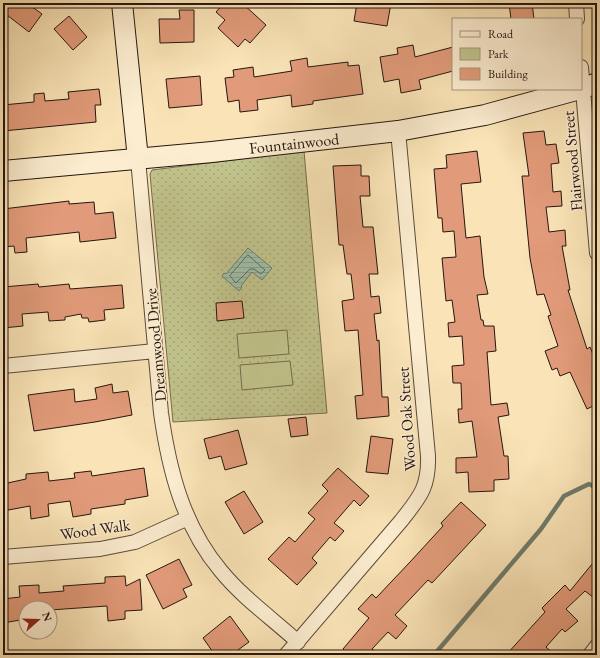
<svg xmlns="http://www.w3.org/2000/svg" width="600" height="658" viewBox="0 0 600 658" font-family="'EB Garamond',serif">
  <defs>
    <pattern id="green-dots" width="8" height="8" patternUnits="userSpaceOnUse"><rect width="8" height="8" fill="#c1c38c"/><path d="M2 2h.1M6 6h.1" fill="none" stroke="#a6a778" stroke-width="1.8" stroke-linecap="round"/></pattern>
    <pattern id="water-rules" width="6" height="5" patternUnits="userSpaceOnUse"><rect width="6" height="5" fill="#9fbfa9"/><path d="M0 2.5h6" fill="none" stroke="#89a390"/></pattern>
  </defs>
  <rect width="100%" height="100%" fill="#fae4b7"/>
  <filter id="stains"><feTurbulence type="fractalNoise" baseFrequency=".005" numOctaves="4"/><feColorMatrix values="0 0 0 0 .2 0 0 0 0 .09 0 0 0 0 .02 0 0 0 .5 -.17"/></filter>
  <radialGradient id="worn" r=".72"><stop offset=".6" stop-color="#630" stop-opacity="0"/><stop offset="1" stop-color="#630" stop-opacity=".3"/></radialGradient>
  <!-- green -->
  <path fill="url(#green-dots)" stroke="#746c4e" d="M 304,151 L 327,413 L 173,422 L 150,174 L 152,170 Z"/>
  <!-- pitch -->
  <path fill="#c1c38c" stroke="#746c4e" d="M 287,330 L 289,354 L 239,358 L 237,334 Z
    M 290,361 L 293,385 L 242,390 L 240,365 Z"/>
  <!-- water -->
  <path fill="url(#water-rules)" stroke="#6f7b6c" d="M 248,248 L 272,268 L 262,280 L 252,272 L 241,286 L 242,287 L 239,291 L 222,276 L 224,273 L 226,274 Z"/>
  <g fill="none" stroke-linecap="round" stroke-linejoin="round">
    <!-- shore -->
    <path stroke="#626a5c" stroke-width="1" d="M 248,255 L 265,270 L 261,274 L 254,269 L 250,269 L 236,283 L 230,276 Z"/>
    <!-- stream -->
    <path stroke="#6f7b6c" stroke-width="4.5" d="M 434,655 L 541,529 L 564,496 L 589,484 L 597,488"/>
  </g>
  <!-- building -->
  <path fill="#e29b7a" stroke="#261610" d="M 3,3 L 27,3 L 42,14 L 29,32 L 3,12 Z
    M 224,3 L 242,3 L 266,25 L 250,43 L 245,39 L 238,47 L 218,28 L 225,20 L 216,12 Z
    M 357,3 L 391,3 L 387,26 L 354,21 Z
    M 509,3 L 532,3 L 534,19 L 511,19 Z
    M 179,10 L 194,10 L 194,42 L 160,43 L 159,19 L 180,19 Z
    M 69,16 L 87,37 L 73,50 L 54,29 Z
    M 413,45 L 415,57 L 453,47 L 453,71 L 419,80 L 421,89 L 401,93 L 399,79 L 384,82 L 380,57 L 398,54 L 397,48 Z
    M 307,58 L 308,67 L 348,62 L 348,66 L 359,65 L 363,94 L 313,101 L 313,104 L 292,107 L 291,95 L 257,100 L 258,110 L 240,112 L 239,100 L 228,102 L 225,78 L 234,77 L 233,70 L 253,67 L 254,77 L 292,71 L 290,61 Z
    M 200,76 L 202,105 L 169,108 L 166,79 Z
    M 99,89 L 101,105 L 95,105 L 96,122 L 3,131 L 3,105 L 34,102 L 34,94 L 44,93 L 45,101 L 69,99 L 68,92 Z
    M 544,131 L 546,145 L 556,144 L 559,163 L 551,164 L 553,192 L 561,191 L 562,206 L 546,207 L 549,232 L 565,230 L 566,246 L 562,246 L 570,290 L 568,290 L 587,349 L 590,347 L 597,364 L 597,404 L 587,409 L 570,372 L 560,376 L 557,368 L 552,370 L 545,351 L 558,346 L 548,316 L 551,315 L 544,294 L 537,295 L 530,258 L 522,176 L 529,176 L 523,133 Z
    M 477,151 L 481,182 L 461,184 L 466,238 L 480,236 L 484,277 L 488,294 L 477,295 L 481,320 L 483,320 L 484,326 L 494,326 L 496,351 L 487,352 L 491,405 L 507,403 L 509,415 L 498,417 L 504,456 L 508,456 L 509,479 L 494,480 L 494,491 L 469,492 L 468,472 L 456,473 L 456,458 L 477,457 L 472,421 L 459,423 L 458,409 L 462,409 L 461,383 L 453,383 L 452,366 L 464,365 L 462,336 L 449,337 L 448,323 L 455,322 L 452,300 L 446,301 L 442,258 L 456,257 L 454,231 L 443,232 L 442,218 L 438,218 L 434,169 L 447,168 L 446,155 Z
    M 361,165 L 361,176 L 369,176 L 370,196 L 360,196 L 363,227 L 373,227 L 378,274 L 369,274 L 371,297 L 379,296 L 381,313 L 374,314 L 377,341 L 379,340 L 382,397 L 388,397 L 389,416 L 357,419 L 355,396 L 363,395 L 358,330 L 345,331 L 342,301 L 354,299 L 351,274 L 347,274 L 343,245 L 339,245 L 333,166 Z
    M 69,201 L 69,204 L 94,202 L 95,214 L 113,212 L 116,238 L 80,242 L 79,232 L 26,238 L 27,252 L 15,253 L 14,246 L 3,247 L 3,209 Z
    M 38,284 L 39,287 L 69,284 L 70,289 L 122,285 L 124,308 L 104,310 L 105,320 L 89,322 L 88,318 L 82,318 L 81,314 L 65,317 L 65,320 L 49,321 L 48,312 L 22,314 L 23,326 L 3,328 L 3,287 Z
    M 242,301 L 244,318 L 217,321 L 216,303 Z
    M 112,384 L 113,393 L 128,391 L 132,415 L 95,422 L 34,431 L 28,395 L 74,389 L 75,402 L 97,399 L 95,388 Z
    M 306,417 L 308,435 L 291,437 L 288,419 Z
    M 238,430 L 247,464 L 225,470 L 221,456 L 209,459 L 204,439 Z
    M 371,436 L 393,439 L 388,474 L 366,472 Z
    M 144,468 L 148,496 L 125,500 L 125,504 L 91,509 L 91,514 L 73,517 L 70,501 L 48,504 L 49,516 L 31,519 L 30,506 L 3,511 L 3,484 L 26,479 L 26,474 L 48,472 L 49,481 L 75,478 L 74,473 L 91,471 L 92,476 Z
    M 338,468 L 369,496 L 360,506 L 354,500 L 334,523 L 344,531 L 335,541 L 330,537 L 312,558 L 317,563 L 297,585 L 268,559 L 289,537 L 295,542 L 315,519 L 308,513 L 328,491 L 322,485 Z
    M 244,491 L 263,522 L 244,534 L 225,502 Z
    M 461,502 L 486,525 L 432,583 L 428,580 L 395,615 L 407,626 L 396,639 L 388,632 L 372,649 L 380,655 L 350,655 L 343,649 L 369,618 L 358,609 L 372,594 L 376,598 L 410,562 L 443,526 L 441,523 Z
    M 597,558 L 597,600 L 585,591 L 566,609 L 578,621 L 565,632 L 562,629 L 546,647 L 555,655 L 506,655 L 545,612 L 542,608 L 565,585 L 570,591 Z
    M 179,559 L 192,585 L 183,589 L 187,597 L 163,609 L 146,575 Z
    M 125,576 L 126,586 L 140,579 L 142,610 L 125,611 L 125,619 L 108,621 L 107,606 L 50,610 L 50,608 L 26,608 L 26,619 L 3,623 L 3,599 L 20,597 L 19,586 L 39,585 L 39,593 L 64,591 L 63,586 L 105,583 L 105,577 Z
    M 230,616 L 249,642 L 231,655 L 215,655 L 203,638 Z"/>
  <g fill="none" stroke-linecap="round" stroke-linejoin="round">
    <!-- street casing -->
    <g stroke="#5b4a3a" stroke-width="16">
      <path id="street" d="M 576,3 L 577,19
        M 581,67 L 597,253
        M 138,159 L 161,413 C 169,470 183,526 221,571 C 243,598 273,619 298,642
        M 3,366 L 155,351
        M 3,557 L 100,549 L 135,542 L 188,518
        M 286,655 L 401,521 C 420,497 429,487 428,456 L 398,131
        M 590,655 L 597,646"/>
    </g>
    <!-- secondary casing -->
    <g stroke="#261610" stroke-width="22">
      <path id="secondary" d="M 122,3 L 138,159
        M 581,89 L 597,83
        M 3,171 L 212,152 L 398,131 L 485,115 L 580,89"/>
    </g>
    <!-- street -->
    <use href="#street" stroke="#fcedd0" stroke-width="14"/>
    <!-- secondary -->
    <use href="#secondary" stroke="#fcedd0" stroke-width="20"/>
  </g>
  <g text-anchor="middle" stroke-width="3" stroke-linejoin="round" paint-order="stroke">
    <!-- street labels -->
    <g font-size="16" fill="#261610" stroke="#fcedd0">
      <text transform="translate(294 143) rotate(-6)" y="6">Fountainwood</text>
      <text transform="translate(572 161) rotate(-95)" y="6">Flairwood Street</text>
      <text transform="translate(155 345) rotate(-95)" y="6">Dreamwood Drive</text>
      <text transform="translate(406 419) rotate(-94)" y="6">Wood Oak Street</text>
      <text transform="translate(95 529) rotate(-8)" y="6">Wood Walk</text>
    </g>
  </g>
  <!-- margin -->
  <rect width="600" height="658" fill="none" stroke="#fae4b7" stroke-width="16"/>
  <rect x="4" y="4" width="592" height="650" fill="none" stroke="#261610" stroke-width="2"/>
  <rect x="8" y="8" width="584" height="642" fill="none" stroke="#261610"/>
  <!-- legend -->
  <rect x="452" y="18" width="130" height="72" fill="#fcedd0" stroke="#a69783"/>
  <rect x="460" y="31" width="20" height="6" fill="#fcedd0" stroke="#a69783"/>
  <text x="488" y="38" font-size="12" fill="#261610">Road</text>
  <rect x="460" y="48" width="20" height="12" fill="#c1c38c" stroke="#a69783"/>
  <text x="488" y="58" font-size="12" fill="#261610">Park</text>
  <rect x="460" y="68" width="20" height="12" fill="#e29b7a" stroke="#a69783"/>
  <text x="488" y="78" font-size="12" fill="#261610">Building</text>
  <!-- north arrow -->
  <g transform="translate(38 620) rotate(70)"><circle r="19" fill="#fcedd0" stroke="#a69783"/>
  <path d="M0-3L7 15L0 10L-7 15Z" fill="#8f2418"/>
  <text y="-6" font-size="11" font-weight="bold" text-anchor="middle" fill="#261610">N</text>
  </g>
  <rect width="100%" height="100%" filter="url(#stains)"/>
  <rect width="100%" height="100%" fill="url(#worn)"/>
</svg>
